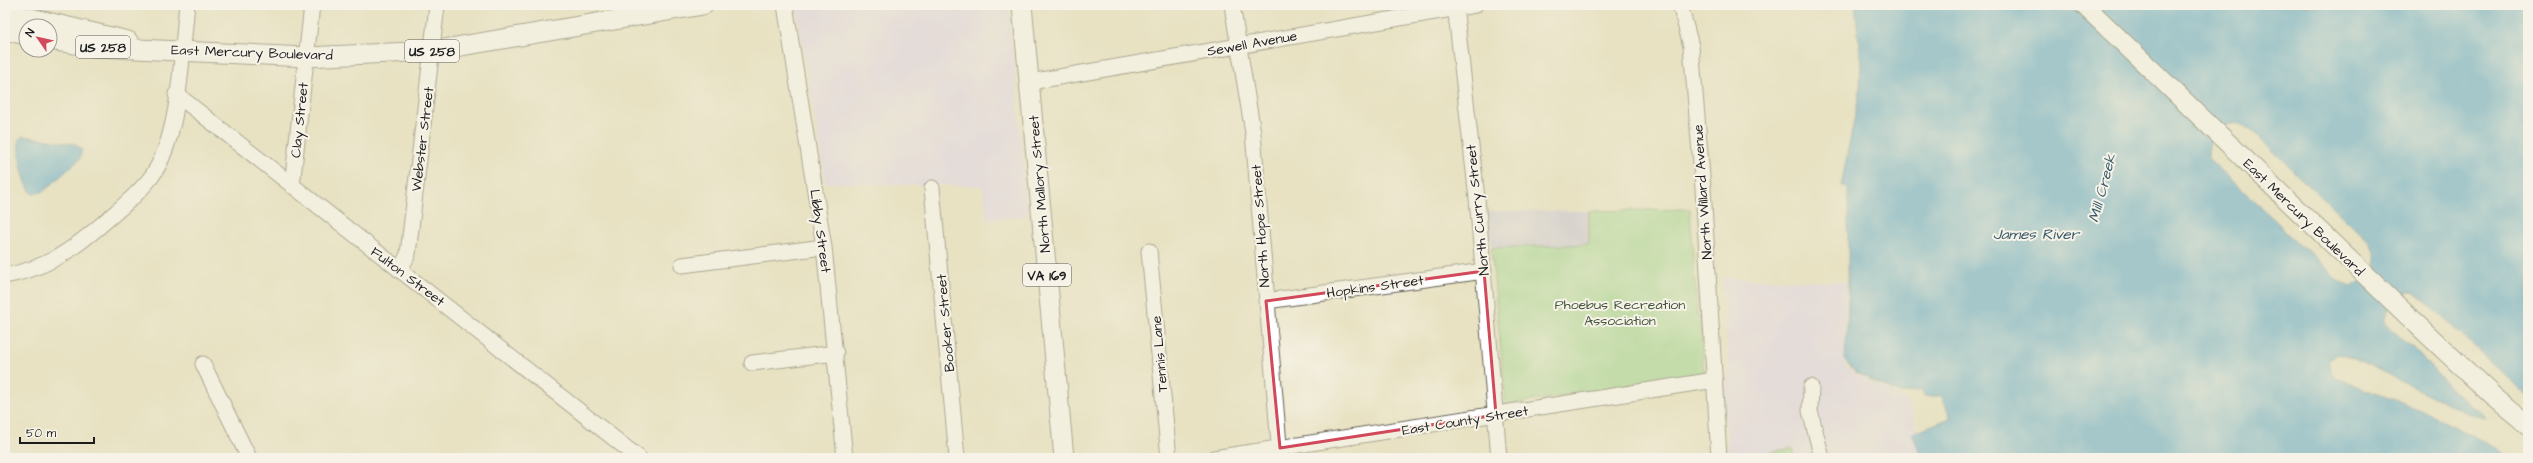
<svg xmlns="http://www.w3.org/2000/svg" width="2533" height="463" viewBox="0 0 2533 463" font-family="'Architects Daughter',sans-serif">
  <rect width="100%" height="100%" fill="#f7f3e8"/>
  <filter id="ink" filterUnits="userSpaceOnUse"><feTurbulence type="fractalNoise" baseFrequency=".025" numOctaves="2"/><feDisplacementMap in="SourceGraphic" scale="8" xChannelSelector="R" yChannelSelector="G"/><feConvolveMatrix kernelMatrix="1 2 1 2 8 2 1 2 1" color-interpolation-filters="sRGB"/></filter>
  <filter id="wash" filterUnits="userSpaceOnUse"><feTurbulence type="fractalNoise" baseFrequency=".012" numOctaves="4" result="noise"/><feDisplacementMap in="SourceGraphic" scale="16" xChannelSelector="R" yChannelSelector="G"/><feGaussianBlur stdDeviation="0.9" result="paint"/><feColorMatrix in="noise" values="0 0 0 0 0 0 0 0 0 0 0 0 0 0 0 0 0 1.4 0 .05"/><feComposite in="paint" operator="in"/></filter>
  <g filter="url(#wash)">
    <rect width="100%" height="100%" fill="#e8e2c2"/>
    <!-- built -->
    <path fill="#e1d4f3" d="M 804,5 L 1009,5 L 1028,215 L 987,221 L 983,186 L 826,183 L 796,6 Z
      M 1722,278 L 1847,282 L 1845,365 L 1859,376 L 1899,396 L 1909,404 L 1923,446 L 1924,458 L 1729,458 L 1722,390 L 1729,371 Z"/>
    <!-- industrial -->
    <path fill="#c5c0da" d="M 1488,211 L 1589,211 L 1589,244 L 1491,248 Z"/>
    <!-- green -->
    <path fill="#99d58a" stroke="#5a7853" d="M 1690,209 L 1697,315 L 1700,315 L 1704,371 L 1700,372 L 1700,375 L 1506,405 L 1491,248 L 1589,244 L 1589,211 Z
      M 1793,448 L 1795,458 L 1772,458 L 1771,452 Z"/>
    <!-- water -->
    <path fill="#57a7d1" stroke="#3a6276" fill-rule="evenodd" d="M 1855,5 L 2528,5 L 2528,397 L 2427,302 L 2412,292 L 2404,293 L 2388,310 L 2383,319 L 2386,325 L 2411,346 L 2453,391 L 2480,412 L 2485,419 L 2444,402 L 2354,358 L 2338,354 L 2329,360 C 2328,370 2333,375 2341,380 L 2421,410 L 2496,447 L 2507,458 L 1922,458 L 1912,433 L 1950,418 L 1942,396 L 1924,396 L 1922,390 L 1900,394 L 1891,390 L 1855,372 L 1845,360 L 1848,311 L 1848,187 L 1841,186 L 1860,90 L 1861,63 ZM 2229,123 L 2241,124 L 2253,132 L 2368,241 C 2383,263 2375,277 2351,287 C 2334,282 2326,267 2313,255 C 2301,244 2289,238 2279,224 L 2208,158 L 2209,145 Z
      M 23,136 L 75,144 L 82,149 L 80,159 L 43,192 L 33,194 C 24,188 16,148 19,139 Z"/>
  </g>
  <g filter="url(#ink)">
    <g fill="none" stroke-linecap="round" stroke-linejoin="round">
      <!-- minor casing -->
      <g stroke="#636156" stroke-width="17">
        <path id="minor" d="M 785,5 L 824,247 L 845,458
          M 1232,5 L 1253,133 L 1280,457
          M 1455,5 L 1477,198 L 1499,458
          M 1680,5 L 1691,46 L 1703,188 L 1719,458
          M 1030,82 L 1475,5
          M 176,94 L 639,458
          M 292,186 L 312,5
          M 932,188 L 957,458
          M 1149,251 L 1169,458
          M 682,265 L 824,247
          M 400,271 L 408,254 L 437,5
          M 5,276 C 46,268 68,253 100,226 C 117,211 138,195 152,176 C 181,134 181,55 187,5
          M 1266,301 L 1484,271
          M 752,363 L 836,353
          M 203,364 L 249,458
          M 1811,387 L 1810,411 L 1822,458
          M 1214,458 L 1715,380"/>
      </g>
      <!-- major casing -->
      <g stroke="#636156" stroke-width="21">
        <path id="major" d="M 1022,5 L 1064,458
          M 2084,5 L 2409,317 L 2493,396 L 2528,425
          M 5,12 L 128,41
          M 5,30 L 26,35
          M 50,40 L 95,47 L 306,57 L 432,51 L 703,5"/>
      </g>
      <!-- minor -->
      <use href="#minor" stroke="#fff" stroke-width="15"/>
      <!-- major -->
      <use href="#major" stroke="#fff" stroke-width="19"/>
    </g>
  </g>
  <!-- marked area -->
  <path d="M0 0H2533V463H0ZM 1484,271 L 1496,415 L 1280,448 L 1266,301 Z" fill="#e8e2c2" fill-opacity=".55" fill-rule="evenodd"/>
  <path fill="none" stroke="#d1495b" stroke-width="3" stroke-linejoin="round" d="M 1484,271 L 1496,415 L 1280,448 L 1266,301 Z"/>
  <g text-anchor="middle" stroke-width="4" stroke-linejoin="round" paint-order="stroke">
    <!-- shield labels -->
    <g fill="#f7f3e8" stroke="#5e5c59" stroke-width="1">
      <rect x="76" y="36" width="54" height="22" rx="3"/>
      <rect x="405" y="40" width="54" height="22" rx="3"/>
      <rect x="1023" y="264" width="48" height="22" rx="3"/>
    </g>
    <g font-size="13" font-weight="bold" fill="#1c1c1c">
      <text x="103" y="52">US 258</text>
      <text x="432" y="56">US 258</text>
      <text x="1047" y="280">VA 169</text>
    </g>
    <!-- street labels -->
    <g font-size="14" fill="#1c1c1c" stroke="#f7f3e8">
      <text transform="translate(1252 43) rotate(-10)" y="5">Sewell Avenue</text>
      <text transform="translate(252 52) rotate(2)" y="5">East Mercury Boulevard</text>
      <text transform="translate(299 120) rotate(-84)" y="5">Clay Street</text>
      <text transform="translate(422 139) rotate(-83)" y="5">Webster Street</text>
      <text transform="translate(1039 184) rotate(-95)" y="5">North Mallory Street</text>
      <text transform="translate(1702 192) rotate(-94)" y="5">North Willard Avenue</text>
      <text transform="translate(1477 210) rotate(-96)" y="5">North Curry Street</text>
      <text transform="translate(2304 217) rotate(44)" y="5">East Mercury Boulevard</text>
      <text transform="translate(1260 226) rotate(-94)" y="5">North Hope Street</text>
      <text transform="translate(821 231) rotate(82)" y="5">Libby Street</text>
      <text transform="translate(408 276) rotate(37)" y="5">Fulton Street</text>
      <text transform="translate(1375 286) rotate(-8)" y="5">Hopkins Street</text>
      <text transform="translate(945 323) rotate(-95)" y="5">Booker Street</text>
      <text transform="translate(1159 354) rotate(-95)" y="5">Tennis Lane</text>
      <text transform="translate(1465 420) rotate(-9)" y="5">East County Street</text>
    </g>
    <!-- park labels -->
    <g font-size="14" fill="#42543d" stroke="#f7f3e8">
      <text x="1620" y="309">Phoebus Recreation<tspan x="1620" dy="16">Association</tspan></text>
    </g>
    <!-- water labels -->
    <g font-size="15" font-style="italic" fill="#375b6d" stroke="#f7f3e8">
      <text transform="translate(2102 188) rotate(-75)" y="5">Mill Creek</text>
      <text x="2036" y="239">James River</text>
    </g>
  </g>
  <!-- margin -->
  <rect width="2533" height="463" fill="none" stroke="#f7f3e8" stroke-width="20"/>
  <!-- north arrow -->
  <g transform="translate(38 38) rotate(304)"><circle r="19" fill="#f7f3e8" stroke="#9f9d96"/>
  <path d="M0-3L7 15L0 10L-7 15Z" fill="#d1495b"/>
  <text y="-6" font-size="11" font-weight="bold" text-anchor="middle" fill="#1c1c1c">N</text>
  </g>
  <!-- scale -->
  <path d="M20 437v6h74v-6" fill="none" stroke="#1c1c1c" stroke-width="2"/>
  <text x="26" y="437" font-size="12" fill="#1c1c1c" stroke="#f7f3e8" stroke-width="3" paint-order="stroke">50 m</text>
</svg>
